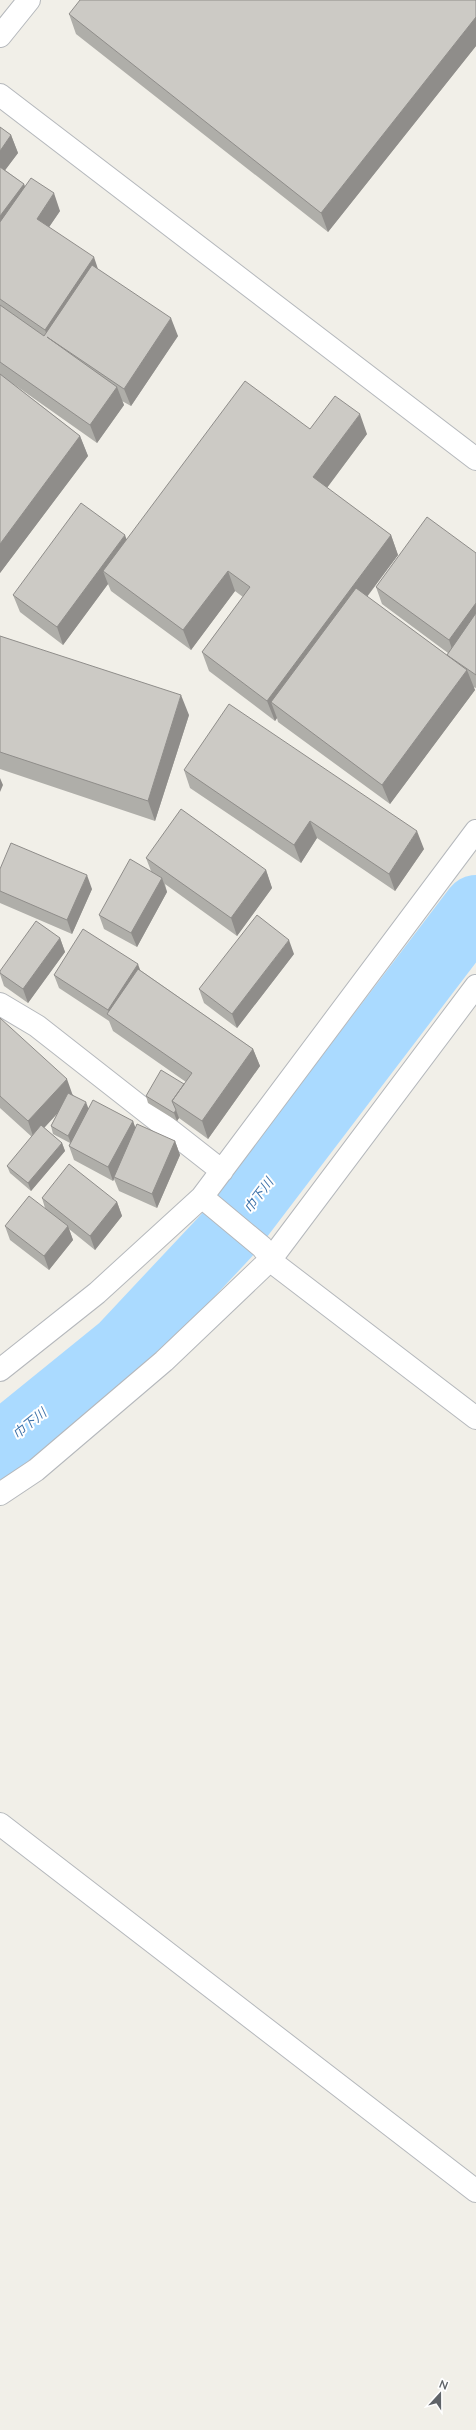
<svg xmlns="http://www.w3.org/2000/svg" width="476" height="2430" viewBox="0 0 476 2430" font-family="Lato,'Noto Sans JP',sans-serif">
  <rect width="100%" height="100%" fill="#f1efe8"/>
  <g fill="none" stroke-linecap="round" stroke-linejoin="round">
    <!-- river -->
    <path stroke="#aadaff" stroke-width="66" d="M 0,1446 L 121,1348 L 227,1235 L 476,908"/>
    <!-- minor casing -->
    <g stroke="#b5b8bc" stroke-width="24">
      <path id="minor" d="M 0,36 L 29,0
        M 0,1004 L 37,1026 L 222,1171
        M 202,1197 L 262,1247 L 276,1265 L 476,1418
        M 0,1370 L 97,1293 L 202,1197 L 476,831
        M 0,1494 L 36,1470 L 164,1361 L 271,1259 L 476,986
        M 0,1824 L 476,2191"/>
    </g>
    <!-- tertiary casing -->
    <g stroke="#b5b8bc" stroke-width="24">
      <path id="tertiary" d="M 0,95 L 476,459"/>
    </g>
    <!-- minor -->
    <use href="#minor" stroke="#fff" stroke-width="22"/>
    <!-- tertiary -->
    <use href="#tertiary" stroke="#fff" stroke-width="22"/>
  </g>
  <!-- wall -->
  <path fill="#afaea9" d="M 476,0 L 476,46 L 328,232 L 76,34 L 69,14 Z
    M 0,127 L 11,135 L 18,153 L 5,170 L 24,184 L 25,187 L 60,211 L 49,227 L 98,270 L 178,336 L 131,406 L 122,401 L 124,405 L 97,443 L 12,383 L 80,436 L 88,456 L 0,573 Z
    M 310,429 L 367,434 L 327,488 L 391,535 L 398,555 L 367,597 L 447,655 L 448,653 L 382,604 L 376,587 L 476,553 L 476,688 L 473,687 L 475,690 L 390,804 L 278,722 L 277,718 L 275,721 L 209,671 L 202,652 L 243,597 L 235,591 L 191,650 L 111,591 L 108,584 L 63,645 L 20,612 L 13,595 L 126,540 Z
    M 0,636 L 189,715 L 155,821 L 0,769 Z
    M 184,770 L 424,849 L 395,891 L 317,838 L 301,863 L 190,788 Z
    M 146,858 L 266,870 L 272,888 L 237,936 L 165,884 L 167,892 L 137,947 L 104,929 L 99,915 L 151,871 Z
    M 0,869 L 92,889 L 72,934 L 0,903 Z
    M 60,938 L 65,952 L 28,1003 L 4,986 L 0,974 L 0,971 Z
    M 294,954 L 237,1028 L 204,1003 L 199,989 Z
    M 140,970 L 253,1049 L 260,1066 L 208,1139 L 179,1118 L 177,1121 L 148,1103 L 146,1096 L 184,1084 L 186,1082 L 113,1031 L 109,1021 L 59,988 L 54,975 Z
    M 0,1018 L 73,1095 L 88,1109 L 133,1121 L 135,1128 L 175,1141 L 180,1155 L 157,1208 L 119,1191 L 114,1179 L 113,1181 L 74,1160 L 69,1146 L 70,1143 L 53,1134 L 51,1126 L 57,1114 L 44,1128 L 62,1143 L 65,1151 L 31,1191 L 10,1173 L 7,1166 L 32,1137 L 0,1108 Z
    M 42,1198 L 117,1202 L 122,1216 L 95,1250 L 69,1229 L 73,1240 L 49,1270 L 10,1240 L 5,1226 L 45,1208 Z"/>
  <!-- shaded-wall -->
  <path fill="#8f8d8a" d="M 476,17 L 476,46 L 328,232 L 321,213 Z
    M 11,135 L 18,153 L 0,177 L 0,151 Z
    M 24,184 L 30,201 L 0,243 L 0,216 Z
    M 54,193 L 60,211 L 43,236 L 37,219 Z
    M 94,257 L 100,275 L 48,338 L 45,330 Z
    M 171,318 L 178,336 L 131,406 L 124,389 Z
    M 117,387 L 124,405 L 97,443 L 90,425 Z
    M 360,414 L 367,434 L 320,497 L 313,477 Z
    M 80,436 L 88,456 L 0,573 L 0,544 Z
    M 125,535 L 131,552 L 103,571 L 108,584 L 63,645 L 57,627 Z
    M 391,535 L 398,555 L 282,710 L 271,702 L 277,718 L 275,721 L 267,701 Z
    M 228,571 L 235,591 L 191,650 L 183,630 Z
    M 476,603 L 476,629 L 455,658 L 449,640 Z
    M 467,670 L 475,690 L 390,804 L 382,785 Z
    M 181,695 L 189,715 L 155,821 L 148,801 Z
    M 0,778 L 3,785 L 0,792 Z
    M 310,821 L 317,838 L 301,863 L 294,845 Z
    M 417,831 L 424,849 L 395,891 L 389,874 Z
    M 266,870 L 272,888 L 237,936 L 231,918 Z
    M 87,875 L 92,889 L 72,934 L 67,920 Z
    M 162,878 L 167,892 L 137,947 L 131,933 Z
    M 60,938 L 65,952 L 28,1003 L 23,989 Z
    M 289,940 L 294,954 L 237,1028 L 232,1014 Z
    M 138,964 L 143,978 L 111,1017 L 108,1010 Z
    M 253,1049 L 260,1066 L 208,1139 L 202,1121 Z
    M 67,1079 L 73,1096 L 34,1139 L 28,1121 Z
    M 86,1102 L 89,1110 L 71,1143 L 68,1136 Z
    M 176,1110 L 179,1118 L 177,1121 L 174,1113 Z
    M 133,1121 L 138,1135 L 114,1177 L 114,1179 L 113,1181 L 108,1167 Z
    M 175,1141 L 180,1155 L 157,1208 L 152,1194 Z
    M 62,1143 L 65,1151 L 31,1191 L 28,1183 Z
    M 117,1202 L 122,1216 L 95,1250 L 90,1236 Z
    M 68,1226 L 73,1240 L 49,1270 L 44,1256 Z"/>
  <!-- building -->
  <path fill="#cccac5" stroke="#8f8d8a" d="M 80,0 L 476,0 L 476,17 L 321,213 L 69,14 Z
    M 0,127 L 11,135 L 0,151 Z
    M 0,167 L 24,184 L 0,216 Z
    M 31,178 L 54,193 L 37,219 L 94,257 L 45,330 L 0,299 L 0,222 Z
    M 92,265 L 171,318 L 124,389 L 47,337 L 117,387 L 90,425 L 0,362 L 0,305 L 44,336 Z
    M 0,374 L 80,436 L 0,544 Z
    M 245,381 L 310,429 L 335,396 L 360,414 L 313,477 L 391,535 L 267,701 L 202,652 L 250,587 L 228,571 L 183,630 L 103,571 Z
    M 81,503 L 125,535 L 57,627 L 13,595 Z
    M 427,517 L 476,553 L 476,603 L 449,640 L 376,587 Z
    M 356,588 L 467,670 L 382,785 L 271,702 Z
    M 476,613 L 476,675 L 447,655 Z
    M 0,636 L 181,695 L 148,801 L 0,752 Z
    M 229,704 L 417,831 L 389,874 L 310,821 L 294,845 L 184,770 Z
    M 181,809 L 266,870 L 231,918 L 146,858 Z
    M 11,843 L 87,875 L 67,920 L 0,891 L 0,869 Z
    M 130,859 L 162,878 L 131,933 L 99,915 Z
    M 257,915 L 289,940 L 232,1014 L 199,989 Z
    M 36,921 L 60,938 L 23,989 L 0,973 L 0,971 Z
    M 83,929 L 138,964 L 108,1010 L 54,975 Z
    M 138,969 L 253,1049 L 202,1121 L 172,1101 L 192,1073 L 107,1014 Z
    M 0,1018 L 67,1079 L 28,1121 L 0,1096 Z
    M 161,1070 L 184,1084 L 172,1101 L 176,1110 L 174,1113 L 146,1096 Z
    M 68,1093 L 86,1102 L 68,1136 L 51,1126 Z
    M 93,1100 L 133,1121 L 108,1167 L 69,1146 Z
    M 137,1124 L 175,1141 L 152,1194 L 114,1177 Z
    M 41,1125 L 62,1143 L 28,1183 L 7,1166 Z
    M 69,1164 L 117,1202 L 90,1236 L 42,1198 Z
    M 29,1196 L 68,1226 L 44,1256 L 5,1226 Z"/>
  <g text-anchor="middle" stroke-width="4" stroke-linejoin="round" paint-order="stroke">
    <!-- water labels -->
    <g font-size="13" font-style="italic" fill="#4174aa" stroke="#fff">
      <text transform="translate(258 1195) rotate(-53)" y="5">巾下川</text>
      <text transform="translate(29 1423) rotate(-39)" y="5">巾下川</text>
    </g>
  </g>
  <!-- north arrow -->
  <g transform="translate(440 2394) rotate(21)" stroke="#ffffff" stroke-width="3" paint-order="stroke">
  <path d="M0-3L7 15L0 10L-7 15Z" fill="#5f6368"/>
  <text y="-6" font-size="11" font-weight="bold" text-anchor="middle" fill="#5f6368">N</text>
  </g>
</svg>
